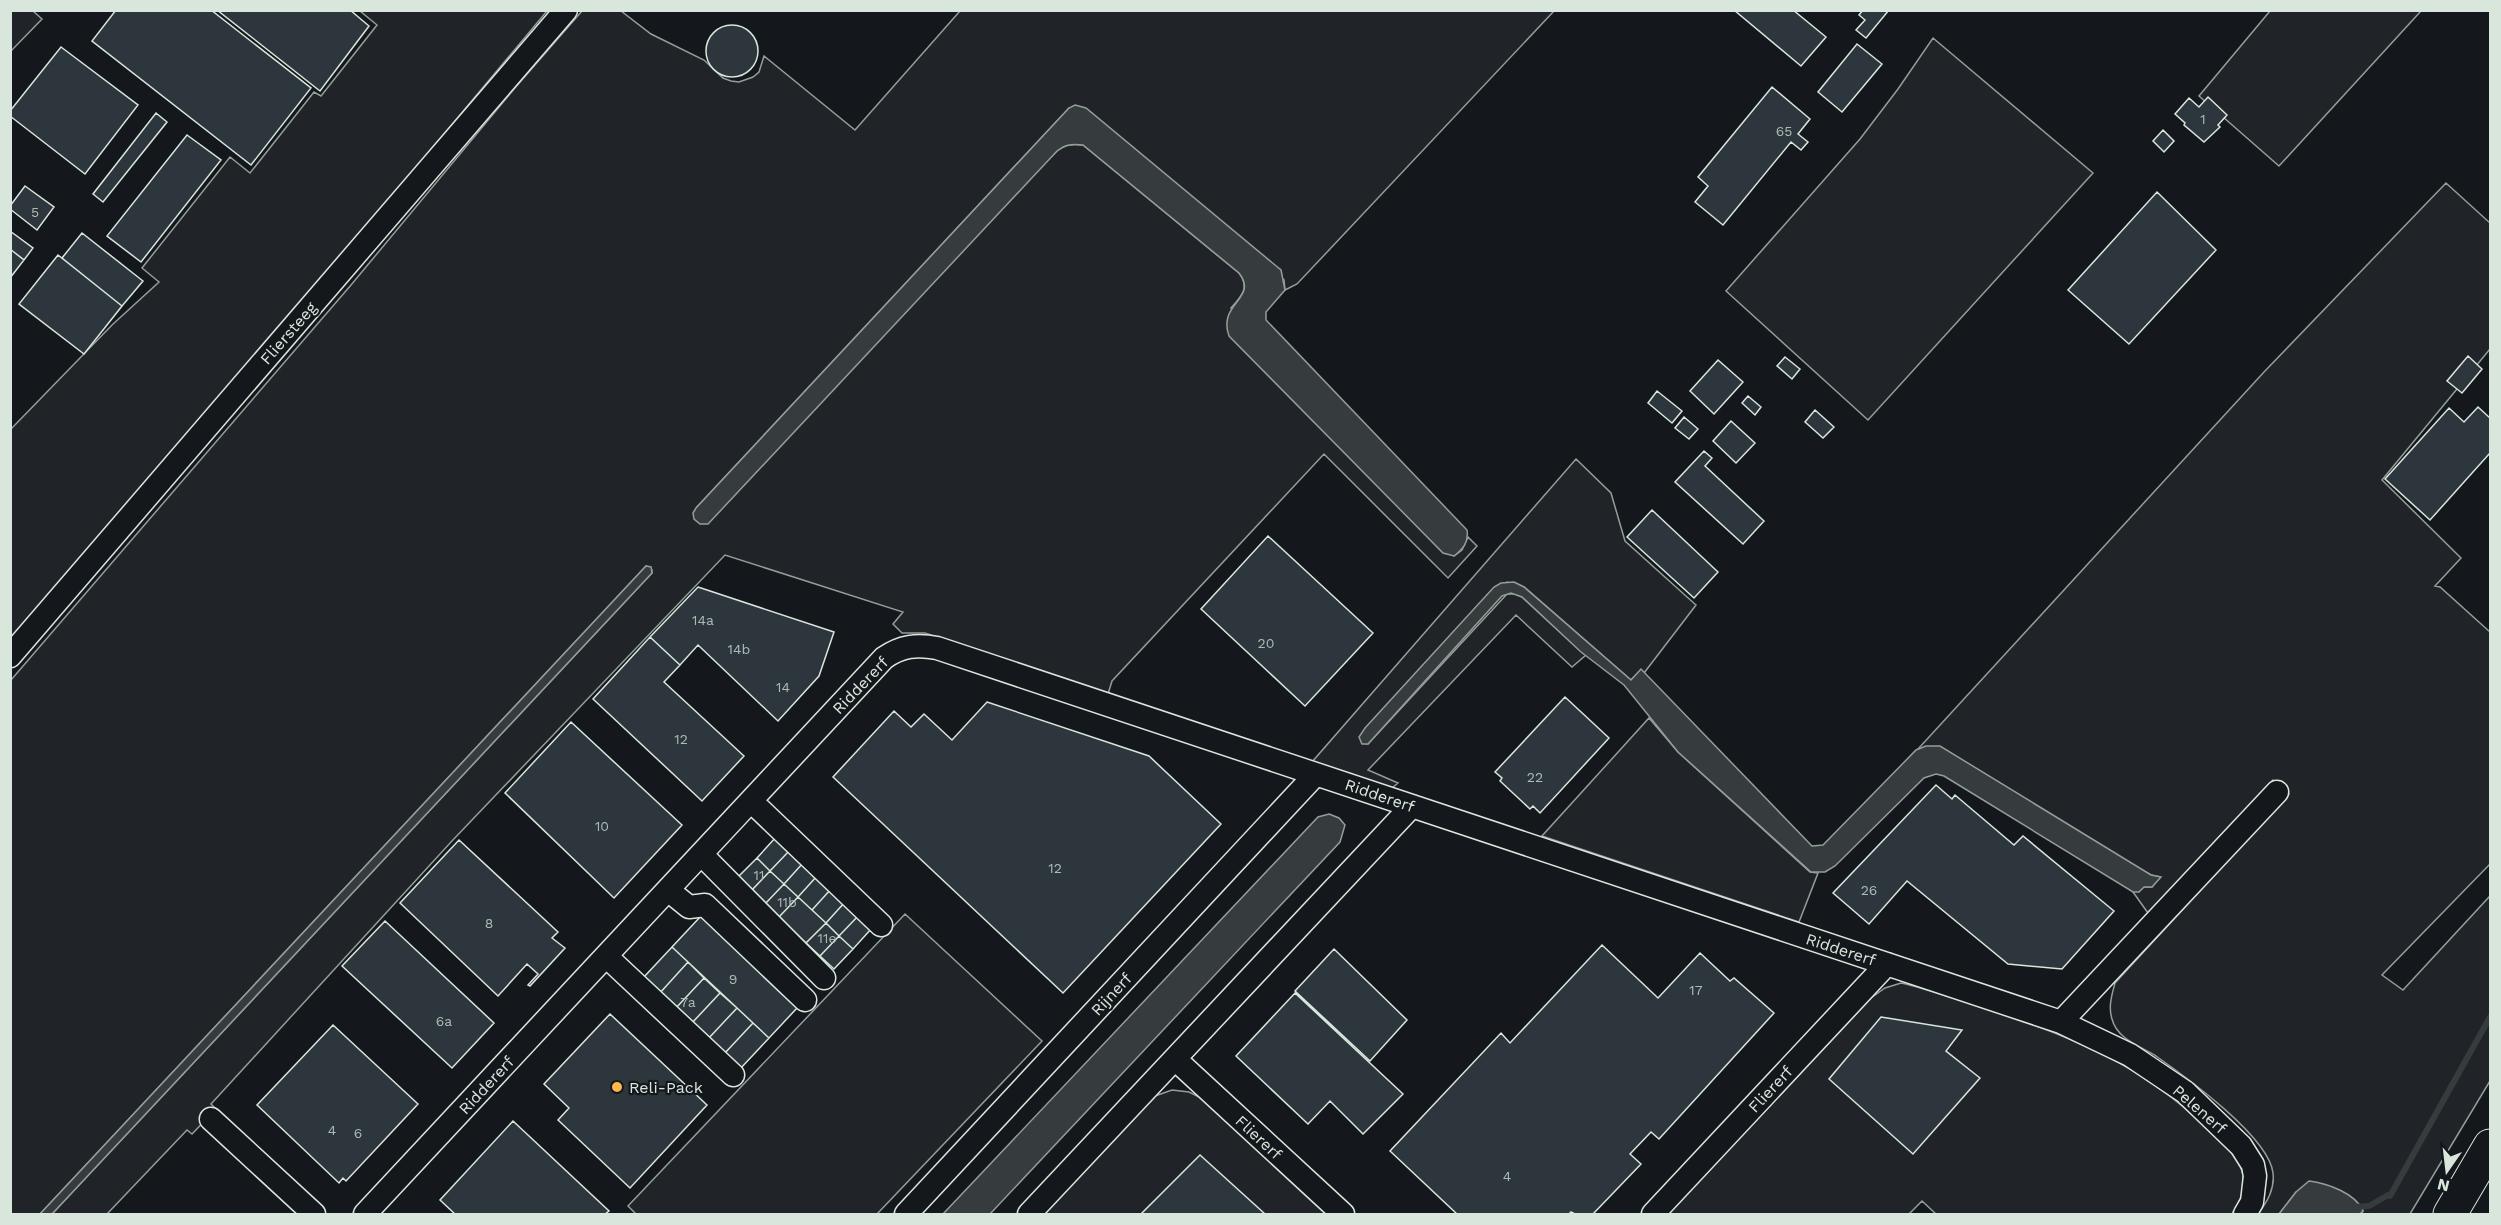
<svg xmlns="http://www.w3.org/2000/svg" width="2501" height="1225" viewBox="0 0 2501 1225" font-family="'Work Sans',sans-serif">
  <rect width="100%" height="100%" fill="#14181c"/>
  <!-- green -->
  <path fill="#202428" stroke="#939e99" stroke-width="1.5" d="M 11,10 L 33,11 L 42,19 L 11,51 Z
    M 360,11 L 547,11 L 383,207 L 11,641 L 11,429 L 112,325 L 159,282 L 142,268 L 230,157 L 250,173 L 314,92 L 321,96 L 377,25 Z
    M 582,11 L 621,11 L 651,34 L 704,60 L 723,78 L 731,81 L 739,82 L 753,77 L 759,72 L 764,56 L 855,130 L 960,11 L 1554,11 L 1297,284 L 1285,290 L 1284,280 L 1069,108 L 696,508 L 1057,151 C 1066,144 1072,144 1083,145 L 1239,273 C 1250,287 1242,296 1231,308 L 1454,556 L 1462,550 L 1468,537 L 1477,546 L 1448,578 L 1324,454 L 1112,681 L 1108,694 L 925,633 L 902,633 L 893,624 L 903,612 L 725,555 L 451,842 L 211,1104 L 216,1109 L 192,1134 L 187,1130 L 107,1214 L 52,1214 L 652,573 L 652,570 L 646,566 L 40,1214 L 11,1214 L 11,680 L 351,285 L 514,89 Z
    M 2270,11 L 2421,11 L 2279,166 L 2199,96 Z
    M 1933,38 L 2093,173 L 1868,420 L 1726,291 L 1860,139 L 1898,89 Z
    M 2446,183 L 2490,223 L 2490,349 L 2382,480 L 2461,558 L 2435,586 L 2440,587 L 2490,632 L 2490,864 L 2382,975 L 2403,990 L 2490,896 L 2490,1081 L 2410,1214 L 2360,1214 L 2363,1211 L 2361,1205 L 2296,1192 L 2279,1214 L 2258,1214 C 2267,1202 2275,1189 2273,1173 C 2269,1137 2186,1077 2156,1056 C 2140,1046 2117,1039 2112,1019 C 2108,1007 2112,994 2115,983 L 2289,794 L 2273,780 L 2148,913 L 2133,892 L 2144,887 L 2152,887 L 2160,877 L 2151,875 L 1918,749 L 2264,372 Z
    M 1576,459 L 1611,493 L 1625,541 L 1696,605 L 1644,673 L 1641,670 L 1631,680 L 1524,587 L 1507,582 L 1362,743 L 1368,744 L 1507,594 L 1516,594 L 1522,597 L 1586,655 L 1572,667 L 1516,615 L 1368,770 L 1398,783 L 1392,788 L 1312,762 Z
    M 1649,718 L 1678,752 L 1810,872 L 1818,873 L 1799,922 L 1542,836 Z
    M 905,914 L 1042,1041 L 877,1214 L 636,1214 L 628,1206 Z
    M 1901,983 C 1929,989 1957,1000 1984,1008 C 2071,1036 2139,1063 2206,1127 C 2235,1155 2259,1174 2232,1214 L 1936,1214 L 1922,1201 L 1909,1214 L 1668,1214 L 1871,998 L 1885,988 Z
    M 1172,1090 L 1189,1092 L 1203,1099 L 1327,1214 L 1041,1214 L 1155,1096 Z"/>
  <!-- water -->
  <path fill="#363b3e" stroke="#939e99" stroke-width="1.5" d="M 1075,105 L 1086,108 L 1281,270 L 1285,290 L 1266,312 L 1266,320 L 1467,530 C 1469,542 1463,549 1454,556 L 1443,553 L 1229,336 C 1217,303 1259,299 1239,273 L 1083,145 C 1072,144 1066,144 1057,151 L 708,524 L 700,524 L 694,519 L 693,513 L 696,508 L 1069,108 Z
    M 646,566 L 651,567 L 652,573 L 52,1214 L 40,1214 Z
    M 1514,582 L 1524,587 L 1631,680 L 1641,669 L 1812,846 L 1823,845 L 1916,750 L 1926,746 L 1940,746 L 2151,875 L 2161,877 L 2152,887 L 2144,887 L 2139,892 L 2133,892 L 1944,776 L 1936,774 L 1924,778 L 1835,866 L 1825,872 L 1811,872 L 1678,752 L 1624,685 L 1581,652 L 1522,597 L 1511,593 L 1502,596 L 1368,744 L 1362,744 L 1359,737 L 1365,728 L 1494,587 L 1501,583 Z
    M 1329,814 L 1339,818 L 1345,825 L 1340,842 L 990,1214 L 943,1214 L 1318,817 Z
    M 2309,1181 C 2326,1183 2356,1193 2363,1211 L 2360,1214 L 2279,1214 L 2296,1192 Z"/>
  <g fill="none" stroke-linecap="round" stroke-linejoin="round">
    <!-- stream -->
    <path stroke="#363b3e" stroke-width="6" d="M 2354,1207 L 2369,1206 L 2388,1195 L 2390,1196 L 2490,1017"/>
  </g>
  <!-- building -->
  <path fill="#2c363c" stroke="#d8e6dc" stroke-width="1.5" d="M 116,10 L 211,10 L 311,88 L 251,165 L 92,41 Z
    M 217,10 L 350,10 L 369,26 L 320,91 Z
    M 1734,10 L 1793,10 L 1826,37 L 1801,66 Z
    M 1863,10 L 1889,10 L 1866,38 L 1856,30 L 1865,20 L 1859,15 Z
    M706 51a26 26 0 1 1 52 0a26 26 0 1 1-52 0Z
    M 1857,44 L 1882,64 L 1842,112 L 1818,92 Z
    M 61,47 L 138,105 L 85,174 L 10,116 L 10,111 Z
    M 1772,87 L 1810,119 L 1798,134 L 1808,142 L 1801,150 L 1791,142 L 1723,225 L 1695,202 L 1708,186 L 1698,177 Z
    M 2208,97 L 2227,115 L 2218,125 L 2220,127 L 2204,142 L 2184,125 L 2185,123 L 2175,114 L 2189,98 L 2199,107 Z
    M 156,113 L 167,122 L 103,202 L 93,194 Z
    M 2163,130 L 2174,141 L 2164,152 L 2153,141 Z
    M 187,135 L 221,160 L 141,262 L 107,236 Z
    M 25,186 L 54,207 L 37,230 L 10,209 L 10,206 Z
    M 2157,192 L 2216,250 L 2129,344 L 2068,290 Z
    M 10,231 L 33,248 L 24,260 L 10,249 Z
    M 82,233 L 143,281 L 122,306 L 62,258 Z
    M 10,249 L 24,260 L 10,278 Z
    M 58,255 L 122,306 L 84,354 L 19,304 Z
    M 2468,356 L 2482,369 L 2462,393 L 2447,381 Z
    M 1785,357 L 1800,369 L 1792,379 L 1777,366 Z
    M 1718,360 L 1743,382 L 1714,414 L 1690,391 Z
    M 1657,391 L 1682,411 L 1672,423 L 1648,403 Z
    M 1748,396 L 1761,407 L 1755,415 L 1742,403 Z
    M 2478,407 L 2490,418 L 2490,453 L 2430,520 L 2385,479 L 2449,408 L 2464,422 Z
    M 1815,410 L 1834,427 L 1823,438 L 1805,422 Z
    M 1684,417 L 1698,429 L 1689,439 L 1675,428 Z
    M 1731,421 L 1755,443 L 1736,463 L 1713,441 Z
    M 1704,451 L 1712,458 L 1705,466 L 1764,521 L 1743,544 L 1675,482 Z
    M 1652,510 L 1718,572 L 1694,598 L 1627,537 Z
    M 1268,536 L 1373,633 L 1305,706 L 1201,609 Z
    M 698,587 L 834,632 L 819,676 L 778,721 L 698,645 L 680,665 L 650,637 Z
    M 650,637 L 680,665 L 664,682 L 744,756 L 702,801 L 593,699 Z
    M 1565,697 L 1609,738 L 1540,813 L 1533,806 L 1530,809 L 1500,781 L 1502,778 L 1495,772 Z
    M 987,702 L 1149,756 L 1221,824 L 1063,993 L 833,777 L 894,711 L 911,727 L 924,714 L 952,740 Z
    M 571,722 L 682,825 L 614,898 L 505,793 Z
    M 1936,785 L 1952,799 L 1955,795 L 2014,845 L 2023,836 L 2114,911 L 2062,969 L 2008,964 L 1907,881 L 1869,924 L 1833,893 Z
    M 776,837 L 790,850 L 770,871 L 757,858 Z
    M 459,840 L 558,932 L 552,938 L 565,948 L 530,986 L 528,985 L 538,974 L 527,964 L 498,996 L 400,903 Z
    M 790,850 L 803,863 L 784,884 L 770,871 Z
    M 757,858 L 770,871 L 751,891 L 737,878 Z
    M 803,863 L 817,876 L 798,897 L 784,884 Z
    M 770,871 L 784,884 L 765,904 L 751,891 Z
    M 817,876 L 831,889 L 812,910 L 798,897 Z
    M 784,884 L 798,897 L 779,917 L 765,904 Z
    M 831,889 L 845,902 L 826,923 L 812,910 Z
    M 798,897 L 826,923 L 806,943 L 779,917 Z
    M 845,902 L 859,915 L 839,936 L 826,923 Z
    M 859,915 L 872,928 L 853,949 L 839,936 Z
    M 701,916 L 798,1007 L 769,1038 L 672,947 Z
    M 385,921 L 494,1023 L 452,1068 L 342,966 Z
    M 826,923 L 839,936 L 820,956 L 806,943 Z
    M 839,936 L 853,949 L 834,969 L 820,956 Z
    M 1602,945 L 1658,998 L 1700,953 L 1730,981 L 1734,978 L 1774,1013 L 1659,1139 L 1651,1132 L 1630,1154 L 1641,1164 L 1593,1214 L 1575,1214 L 1571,1212 L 1569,1214 L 1457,1214 L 1390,1151 L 1501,1033 L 1510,1043 Z
    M 672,947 L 688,962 L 659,994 L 643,978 Z
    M 1334,949 L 1407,1020 L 1370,1061 L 1295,991 Z
    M 688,962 L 704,978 L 675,1009 L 659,994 Z
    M 704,978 L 720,993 L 691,1024 L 675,1009 Z
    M 720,993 L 737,1008 L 708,1039 L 691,1024 Z
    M 1295,993 L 1403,1094 L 1363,1134 L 1330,1101 L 1308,1124 L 1236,1056 Z
    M 737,1008 L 753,1023 L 724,1054 L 708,1039 Z
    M 610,1014 L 707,1105 L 630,1188 L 558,1120 L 569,1108 L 544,1084 Z
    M 1881,1017 L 1962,1030 L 1946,1051 L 1980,1078 L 1913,1154 L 1829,1079 Z
    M 753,1023 L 769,1038 L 740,1069 L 724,1054 Z
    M 333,1025 L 418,1104 L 346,1181 L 343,1178 L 339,1183 L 257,1105 Z
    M 513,1121 L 609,1211 L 605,1214 L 455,1214 L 440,1200 Z
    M 1200,1155 L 1265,1214 L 1141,1214 Z"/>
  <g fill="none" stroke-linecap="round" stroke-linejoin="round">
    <!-- minor casing -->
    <g stroke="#d8e6dc" stroke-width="25">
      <path id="minor" d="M 10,656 L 566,10
        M 751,801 L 881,925
        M 701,854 L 824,978
        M 668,890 L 689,907 L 705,905 L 805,1000
        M 606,956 L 733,1075
        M 2061,1022 L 2277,792
        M 1175,1059 L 1343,1214
        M 211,1119 L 314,1214
        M 365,1214 L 884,658 C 901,646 917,644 937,648 L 2061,1022 L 2130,1055 L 2185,1092 L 2241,1146 L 2253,1165 L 2255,1176 L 2252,1202 L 2245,1214
        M 906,1214 L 1316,774
        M 1029,1214 L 1412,806
        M 1653,1214 L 1887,964"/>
    </g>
    <!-- highway casing -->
    <g stroke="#d8e6dc" stroke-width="35">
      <path id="highway" d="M 2450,1214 L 2490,1146"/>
    </g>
    <!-- minor -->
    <use href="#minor" stroke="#14181c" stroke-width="22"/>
    <!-- highway -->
    <use href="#highway" stroke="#14181c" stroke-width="33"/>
  </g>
  <!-- markers -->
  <circle fill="#ffb74d" stroke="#14181c" stroke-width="2" cx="617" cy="1087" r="6"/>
  <g text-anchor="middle" stroke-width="4.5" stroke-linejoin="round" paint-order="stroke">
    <!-- number labels -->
    <g font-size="14" fill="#adbab4">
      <text x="2203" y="124">1</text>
      <text x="1784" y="136">65</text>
      <text x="35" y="217">5</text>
      <text x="703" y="625">14a</text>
      <text x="1266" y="648">20</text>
      <text x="739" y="654">14b</text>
      <text x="783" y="692">14</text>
      <text x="681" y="744">12</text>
      <text x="1535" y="782">22</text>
      <text x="602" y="831">10</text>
      <text x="1055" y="873">12</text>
      <text x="759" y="880">11</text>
      <text x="1869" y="895">26</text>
      <text x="787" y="907">11b</text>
      <text x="489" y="928">8</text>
      <text x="827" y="943">11e</text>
      <text x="733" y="984">9</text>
      <text x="1696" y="995">17</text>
      <text x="688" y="1007">7a</text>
      <text x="444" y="1026">6a</text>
      <text x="332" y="1135">4</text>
      <text x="358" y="1138">6</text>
      <text x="1507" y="1181">4</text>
    </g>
    <!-- street labels -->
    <g font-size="16" fill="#d8e6dc" stroke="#14181c">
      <text transform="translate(288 333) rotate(-49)" y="6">Fliersteeg</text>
      <text transform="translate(860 685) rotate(-46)" y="6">Riddererf</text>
      <text transform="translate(1380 795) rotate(19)" y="6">Riddererf</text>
      <text transform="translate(1841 949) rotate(18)" y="6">Riddererf</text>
      <text transform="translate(1111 994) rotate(-47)" y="6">Rijnerf</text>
      <text transform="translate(486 1085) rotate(-47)" y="6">Riddererf</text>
      <text transform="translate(1770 1089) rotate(-47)" y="6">Fliererf</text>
      <text transform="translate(2200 1109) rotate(41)" y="6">Pelenerf</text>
      <text transform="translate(1259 1137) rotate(43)" y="6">Fliererf</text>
    </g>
    <!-- poi labels -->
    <g font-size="16" fill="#d8e6dc" stroke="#14181c" text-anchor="start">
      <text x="629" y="1093">Reli-Pack</text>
    </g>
  </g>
  <!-- border -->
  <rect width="2501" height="1225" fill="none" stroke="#d8e6dc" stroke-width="24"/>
  <!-- north arrow -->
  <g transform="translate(2447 1171) rotate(194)" stroke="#14181c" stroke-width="4.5" paint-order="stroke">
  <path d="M0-4.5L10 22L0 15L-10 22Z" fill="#d8e6dc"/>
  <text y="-9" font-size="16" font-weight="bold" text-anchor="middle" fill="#d8e6dc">N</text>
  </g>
</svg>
